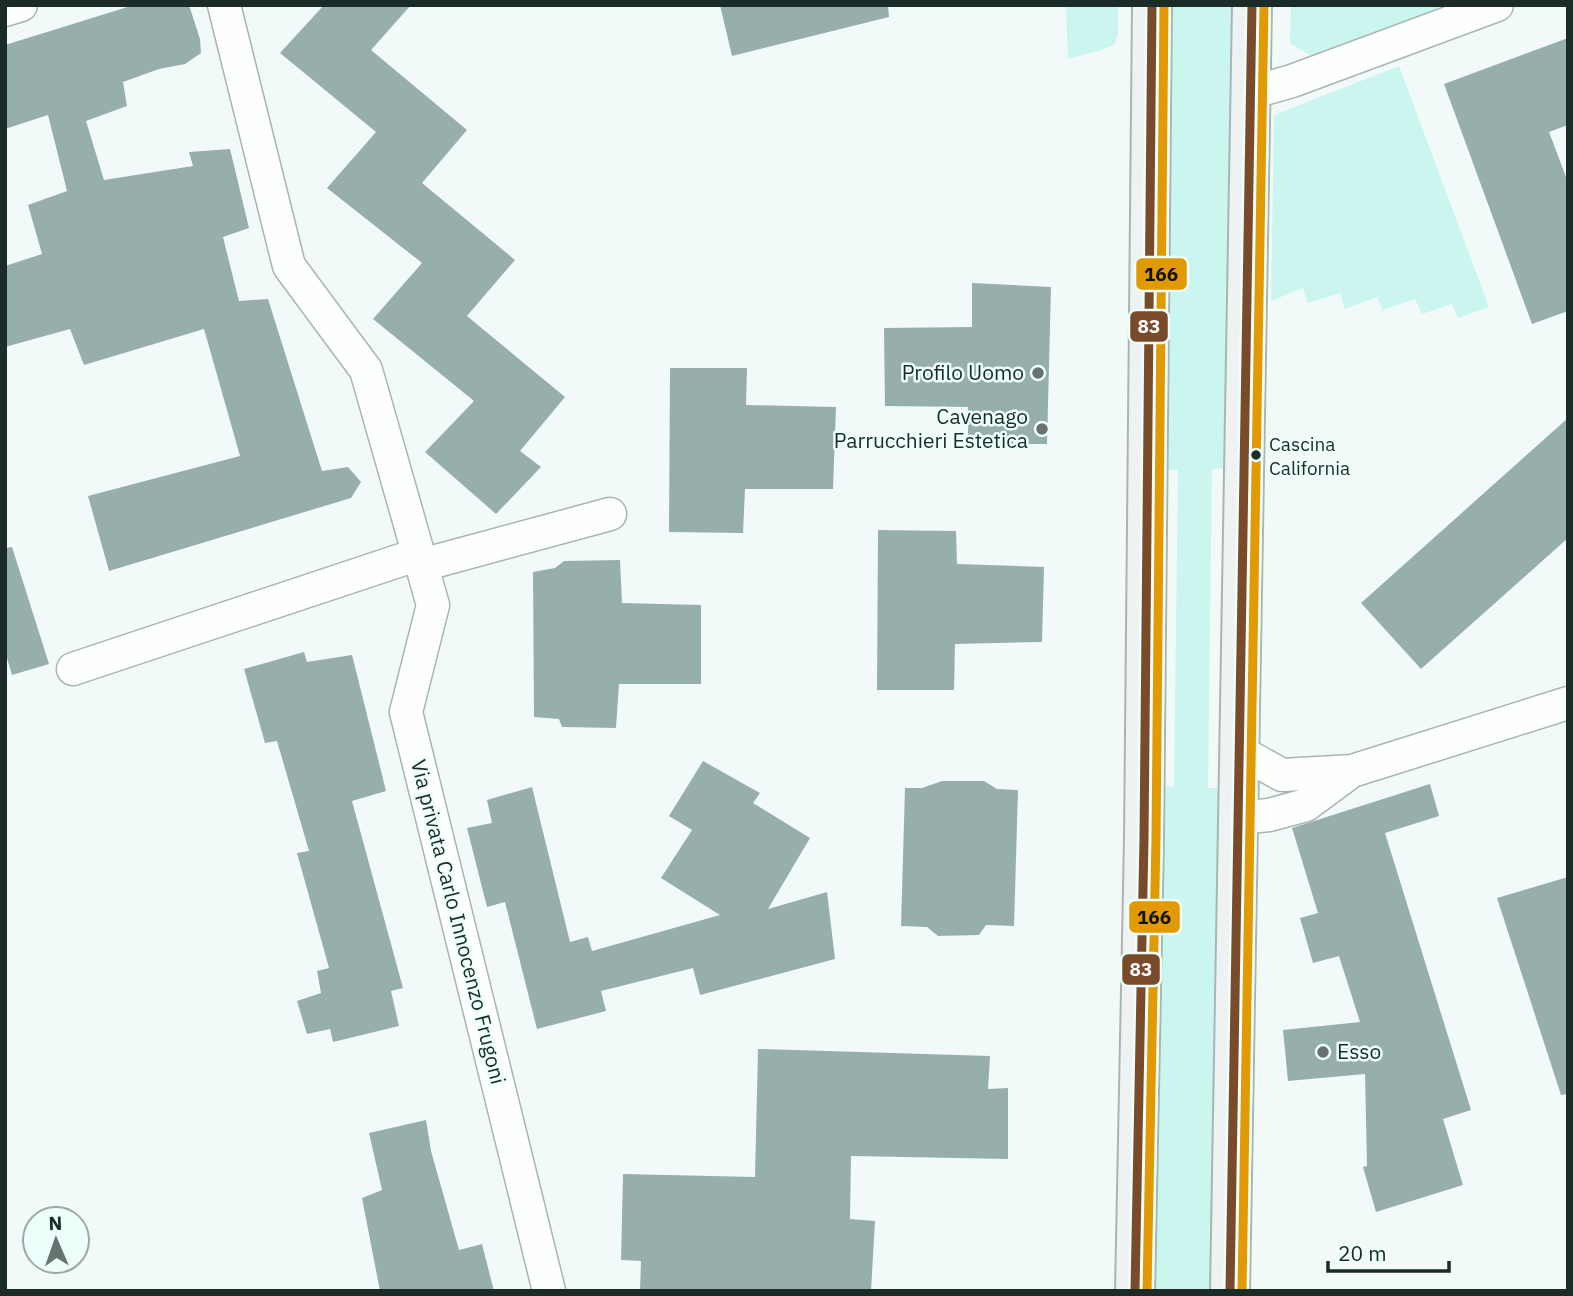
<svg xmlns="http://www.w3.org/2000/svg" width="1573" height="1296" viewBox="0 0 1573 1296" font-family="'IBM Plex Sans',sans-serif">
  <rect width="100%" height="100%" fill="#f2faf9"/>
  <!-- green -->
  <path fill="#caf6ef" d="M 1066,5 L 1118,5 L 1118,34 L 1114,45 L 1099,51 L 1068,59 Z
    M 1169,5 L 1235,5 L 1227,468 L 1212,469 L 1208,788 L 1223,788 L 1214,1291 L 1150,1291 L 1159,786 L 1173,787 L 1174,781 L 1178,470 L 1162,470 Z
    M 1291,5 L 1451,5 L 1313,57 L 1290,43 Z
    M 1399,66 L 1489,307 L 1458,318 L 1452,304 L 1422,314 L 1415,299 L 1383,310 L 1377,297 L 1345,309 L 1340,293 L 1308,303 L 1303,288 L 1271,301 L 1274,115 Z"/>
  <!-- building -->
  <path fill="#97afac" d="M 134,5 L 189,5 L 200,39 L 201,53 L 185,64 L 159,69 L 123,82 L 127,106 L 86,121 L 104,180 L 193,166 L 189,152 L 230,149 L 249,228 L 223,237 L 239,301 L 268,299 L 322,471 L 348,467 L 361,482 L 351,498 L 109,571 L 88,496 L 240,456 L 204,329 L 84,365 L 70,329 L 5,347 L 5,266 L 42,254 L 28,205 L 67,191 L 48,115 L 5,129 L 5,45 Z
    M 324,5 L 411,5 L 371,50 L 467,130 L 422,183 L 515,260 L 467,316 L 565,397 L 520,451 L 541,467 L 496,514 L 425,452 L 474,401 L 373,319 L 422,263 L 327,188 L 376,132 L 280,53 Z
    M 720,5 L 888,5 L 889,17 L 732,56 Z
    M 1568,38 L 1568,125 L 1549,132 L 1568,182 L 1568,311 L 1532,324 L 1444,84 Z
    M 972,283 L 1051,287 L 1047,444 L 968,444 L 968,407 L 885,406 L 884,328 L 972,327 Z
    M 670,368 L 747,368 L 746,405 L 836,407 L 833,489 L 745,489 L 743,533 L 669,532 Z
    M 1568,418 L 1568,538 L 1421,669 L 1361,603 Z
    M 878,530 L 956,531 L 957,564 L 1044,567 L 1042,642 L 955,644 L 954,690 L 877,690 Z
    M 12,547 L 49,664 L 12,675 L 5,651 L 5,548 Z
    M 620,560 L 622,603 L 701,605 L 701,684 L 619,684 L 616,728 L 562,727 L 559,719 L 534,717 L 533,572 L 555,568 L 564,561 Z
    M 304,652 L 307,662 L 352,655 L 386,791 L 352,801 L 403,988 L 391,991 L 399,1026 L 333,1042 L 330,1029 L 307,1034 L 297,1001 L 321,993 L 317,971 L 329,968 L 297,853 L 309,851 L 277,741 L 265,743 L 244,669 Z
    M 703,761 L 760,793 L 753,803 L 810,838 L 768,909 L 827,892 L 835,959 L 700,995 L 693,968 L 601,991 L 606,1011 L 537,1029 L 505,902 L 487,907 L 467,828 L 492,823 L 487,800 L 532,787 L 570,942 L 588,937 L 592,951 L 720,915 L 661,878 L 692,830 L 669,816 Z
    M 942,781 L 984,781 L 997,789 L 1018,790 L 1014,926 L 986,925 L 979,935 L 938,936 L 927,927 L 901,926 L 905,788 L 922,788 Z
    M 1430,784 L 1439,816 L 1385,833 L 1471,1110 L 1443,1119 L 1463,1185 L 1376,1212 L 1363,1167 L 1367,1166 L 1365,1074 L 1288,1081 L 1283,1030 L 1360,1022 L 1339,956 L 1313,963 L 1300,918 L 1318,913 L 1292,828 Z
    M 1568,877 L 1568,1094 L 1561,1095 L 1497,898 Z
    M 758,1049 L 990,1056 L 988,1089 L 1008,1088 L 1008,1159 L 851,1156 L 850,1219 L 875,1221 L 871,1291 L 640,1291 L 641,1261 L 621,1260 L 623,1174 L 755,1177 Z
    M 426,1120 L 431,1151 L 459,1250 L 482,1244 L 494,1291 L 380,1291 L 362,1198 L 382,1190 L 369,1133 Z"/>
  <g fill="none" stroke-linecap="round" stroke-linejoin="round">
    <!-- street casing -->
    <g stroke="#a9b5b3" stroke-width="35">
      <path id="street" d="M 224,5 L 289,266 L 366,370 L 433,605 L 406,712 L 549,1291
        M 5,10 L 21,5
        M 1250,93 L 1292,81 L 1497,5
        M 422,565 L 610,514
        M 73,669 L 419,554
        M 1239,751 L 1282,775 L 1352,771 L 1568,703
        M 1239,818 L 1269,815 L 1306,805 L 1352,771"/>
    </g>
    <!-- secondary casing -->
    <g stroke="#a9b5b3" stroke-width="42">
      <path id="secondary" d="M 1135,1291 L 1144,838 L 1152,5
        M 1230,1291 L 1252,5"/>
    </g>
    <!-- street -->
    <use href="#street" stroke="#fdfefe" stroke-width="32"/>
    <!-- secondary -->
    <use href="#secondary" stroke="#eef2f2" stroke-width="38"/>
    <!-- bus-1 casing -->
    <g stroke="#eefefb" stroke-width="14">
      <path id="bus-1" d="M 1135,1291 L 1144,838 L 1152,5
        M 1230,1291 L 1252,5"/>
    </g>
    <!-- bus-2 casing -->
    <g stroke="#eefefb" stroke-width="14">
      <path id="bus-2" d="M 1147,1291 L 1156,838 L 1164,5
        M 1242,1291 L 1264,5"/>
    </g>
    <!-- bus-1 -->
    <use href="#bus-1" stroke="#7a4b2a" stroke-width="9"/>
    <!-- bus-2 -->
    <use href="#bus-2" stroke="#e19a04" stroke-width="9"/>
  </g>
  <!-- markers -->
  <g fill="#667371" stroke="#eefefb" stroke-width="2.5">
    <circle cx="1038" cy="373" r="7"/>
    <circle cx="1042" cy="429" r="7"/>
    <circle cx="1323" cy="1052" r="7"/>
  </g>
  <circle fill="#1b2b28" stroke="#eefefb" stroke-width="2.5" cx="1256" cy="455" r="6"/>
  <g text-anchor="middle" stroke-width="5" stroke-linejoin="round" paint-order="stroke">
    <!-- bus labels -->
    <g font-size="19" fill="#1b2b28" stroke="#eefefb" text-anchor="start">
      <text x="1269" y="451">Cascina<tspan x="1269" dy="24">California</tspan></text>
    </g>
    <!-- poi labels -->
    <g font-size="21" fill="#1b2b28" stroke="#eefefb" text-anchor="end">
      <text x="1024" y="380">Profilo Uomo</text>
      <text x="1028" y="424">Cavenago<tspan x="1028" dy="24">Parrucchieri Estetica</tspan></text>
      <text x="1337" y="1059" text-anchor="start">Esso</text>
    </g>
    <!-- street labels -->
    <g font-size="21" fill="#1b2b28" stroke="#eefefb">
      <text transform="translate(458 922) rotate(76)" y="7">Via privata Carlo Innocenzo Frugoni</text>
    </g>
  </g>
  <g stroke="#eefefb" stroke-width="2.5">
    <rect x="1135" y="257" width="53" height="34" rx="7" fill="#e19a04"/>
    <rect x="1129" y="310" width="40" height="33" rx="7" fill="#7a4b2a"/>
    <rect x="1128" y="900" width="53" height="34" rx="7" fill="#e19a04"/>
    <rect x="1121" y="953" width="40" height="33" rx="7" fill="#7a4b2a"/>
  </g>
  <g font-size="19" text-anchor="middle" font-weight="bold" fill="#fff">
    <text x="1149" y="333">83</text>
    <text x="1141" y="976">83</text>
  </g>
  <g font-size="19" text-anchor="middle" font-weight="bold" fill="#111">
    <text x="1161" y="281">166</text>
    <text x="1154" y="924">166</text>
  </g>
  <!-- border -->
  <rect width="1573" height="1296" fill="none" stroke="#1b2b28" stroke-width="14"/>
  <!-- north arrow -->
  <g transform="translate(56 1240) rotate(358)"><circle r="33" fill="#eefefb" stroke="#9aaaa7" stroke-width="2"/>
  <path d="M0-5L12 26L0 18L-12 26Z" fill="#667371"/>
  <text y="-10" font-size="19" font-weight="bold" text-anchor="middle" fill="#1b2b28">N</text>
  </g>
  <!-- scale -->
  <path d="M1328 1261v10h121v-10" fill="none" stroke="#1b2b28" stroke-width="3.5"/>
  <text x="1338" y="1261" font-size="21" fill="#1b2b28" stroke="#eefefb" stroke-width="5" paint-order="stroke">20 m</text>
</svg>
